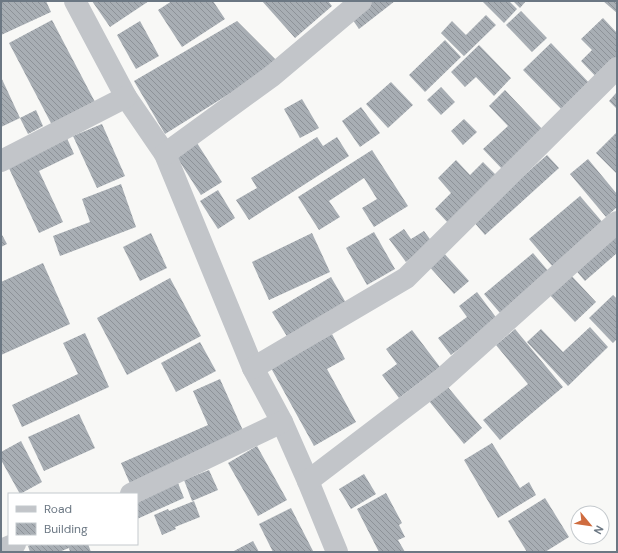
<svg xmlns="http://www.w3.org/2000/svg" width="618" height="553" viewBox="0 0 618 553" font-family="'DM Sans',sans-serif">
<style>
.building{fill:url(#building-back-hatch)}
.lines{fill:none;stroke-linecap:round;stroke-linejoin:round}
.minor{stroke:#c2c5c9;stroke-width:22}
</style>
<defs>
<pattern id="building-back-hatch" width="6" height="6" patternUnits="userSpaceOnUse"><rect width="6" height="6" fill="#a8aeb4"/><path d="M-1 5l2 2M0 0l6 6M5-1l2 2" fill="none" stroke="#8d9298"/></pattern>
</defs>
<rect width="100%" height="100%" fill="#f8f8f6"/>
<g class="building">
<path d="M1,1H46L51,12L1,35Z"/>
<path d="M92,1H149L110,27Z"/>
<path d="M172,1H213L225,19L182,47L158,10Z"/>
<path d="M262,1H328L332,6L295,38Z"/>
<path d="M369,1H395L359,29L350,16Z"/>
<path d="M482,1H509L517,9L504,23Z"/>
<path d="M513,1H526L520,8Z"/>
<path d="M603,1H617V13Z"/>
<path d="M521,11L547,38L532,52L506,25Z"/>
<path d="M486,15L496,25L464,56L441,33L452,21L466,35Z"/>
<path d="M603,18L617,33V66L601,82L581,61L592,50L581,39Z"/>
<path d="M52,20L95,102L52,125L9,43Z"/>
<path d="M140,21L159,56L136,69L117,35Z"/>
<path d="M237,21L279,63L165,134L134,81Z"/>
<path d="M445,40L461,57L425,92L409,75Z"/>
<path d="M551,43L594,88L567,115L523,70Z"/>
<path d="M479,45L511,78L494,96L476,77L465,87L451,72Z"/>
<path d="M1,77L20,118L1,127Z"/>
<path d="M391,82L413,105L388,128L366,104Z"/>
<path d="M441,87L455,102L441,115L427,100Z"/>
<path d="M505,90L545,132L504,171L483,149L508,126L489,106Z"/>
<path d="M617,92V109L609,101Z"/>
<path d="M302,99L319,128L300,138L284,109Z"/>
<path d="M361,107L380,133L360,147L342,121Z"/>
<path d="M36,110L43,126L28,134L20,118Z"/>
<path d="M464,119L477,132L463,145L451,131Z"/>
<path d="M102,124L125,176L97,188L73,136Z"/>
<path d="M617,132V174L596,153Z"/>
<path d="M66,136L74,154L39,171L63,222L39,233L7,164Z"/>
<path d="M317,137L323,146L337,137L349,156L249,220L236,200L257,188L251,178Z"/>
<path d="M197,143L222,182L201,195L176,156Z"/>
<path d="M372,150L408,206L374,227L362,208L377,199L364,178L329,201L340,217L319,230L298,197Z"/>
<path d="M547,155L559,168L485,235L473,221Z"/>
<path d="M588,159L617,194V207L606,217L570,174Z"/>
<path d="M456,160L470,175L483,162L498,177L449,224L435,209L451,193L438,178Z"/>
<path d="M121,184L136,227L60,256L53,236L90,222L82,199Z"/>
<path d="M218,190L235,218L218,229L200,201Z"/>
<path d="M580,196L604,224L553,267L529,239Z"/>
<path d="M617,228V253L585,281L572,266Z"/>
<path d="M404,229L411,239L424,231L432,242L406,262L389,239Z"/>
<path d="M374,232L395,269L367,285L346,248Z"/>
<path d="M1,233L7,244L1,247Z"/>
<path d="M151,233L167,268L140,281L123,247Z"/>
<path d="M312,233L330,272L269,300L252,262Z"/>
<path d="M442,251L469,281L454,294L427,264Z"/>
<path d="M533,253L549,272L500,313L484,294Z"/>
<path d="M43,263L70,324L1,355V282Z"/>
<path d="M568,272L596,302L575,322L547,292Z"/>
<path d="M331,277L346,303L288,338L272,312Z"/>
<path d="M170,278L201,336L127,375L97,318Z"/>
<path d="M477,292L498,320L451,355L438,338L467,317L459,306Z"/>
<path d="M613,295L617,299V339L613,343L589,318Z"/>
<path d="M590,327L608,347L568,386L527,342L541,329L563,352Z"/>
<path d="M515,329L563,387L500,440L483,420L528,384L496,345Z"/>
<path d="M412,330L440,367L399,398L382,375L397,364L386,349Z"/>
<path d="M85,333L109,387L22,427L12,405L78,374L63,343Z"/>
<path d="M332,334L345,359L327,369L356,422L314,446L271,368Z"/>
<path d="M200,342L216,371L176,392L161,363Z"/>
<path d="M220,379L245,435L131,486L121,463L208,425L193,391Z"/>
<path d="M447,386L482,428L464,444L429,401Z"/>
<path d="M79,414L95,448L44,471L28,437Z"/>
<path d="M21,441L42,482L20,494L1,460V452Z"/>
<path d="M492,443L520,488L529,482L536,495L498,518L464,460Z"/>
<path d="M257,446L287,500L258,516L228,463Z"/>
<path d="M209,470L218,490L192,501L184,480Z"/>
<path d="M364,474L376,494L351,509L339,489Z"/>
<path d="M176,478L184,498L137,519V495Z"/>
<path d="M386,493L402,523L399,525L405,537L398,540L405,552H379L357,509Z"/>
<path d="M545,498L569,537L545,552H527L508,521Z"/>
<path d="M194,501L200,517L175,527L176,529L162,535L154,515L168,509L169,511Z"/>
<path d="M291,508L313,551L310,552H273L259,524Z"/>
<path d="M253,541L259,552H232Z"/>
<path d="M33,544H88L91,552H70L69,548L59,552H30L28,546Z"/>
</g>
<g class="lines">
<g class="minor">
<path d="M75,1L126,97L165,154L253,368L282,422L308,481L337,552"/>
<path d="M165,154L272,76L361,1"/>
<path d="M1,161L126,97"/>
<path d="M253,368L406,278L617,68"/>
<path d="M308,481L442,379L617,222"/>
<path d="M131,494L282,422"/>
<path d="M1,550L15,544"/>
</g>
</g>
<rect width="618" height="553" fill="none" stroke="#6b7783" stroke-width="4"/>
<rect x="8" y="493" width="130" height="52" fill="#ffffff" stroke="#c4c9cd"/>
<rect x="16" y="506" width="20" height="6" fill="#c2c5c9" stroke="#c4c9cd"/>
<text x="44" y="513" font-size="12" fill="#6b7783">Road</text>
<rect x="16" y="523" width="20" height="12" fill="url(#building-back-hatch)" stroke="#c4c9cd"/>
<text x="44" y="533" font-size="12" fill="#6b7783">Building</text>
<g transform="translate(590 525) rotate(119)"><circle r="19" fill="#ffffff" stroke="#c4c9cd"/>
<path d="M0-3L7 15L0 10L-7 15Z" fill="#cf6c3f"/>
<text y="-6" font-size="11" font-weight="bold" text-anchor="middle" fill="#6b7783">N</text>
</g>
</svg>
